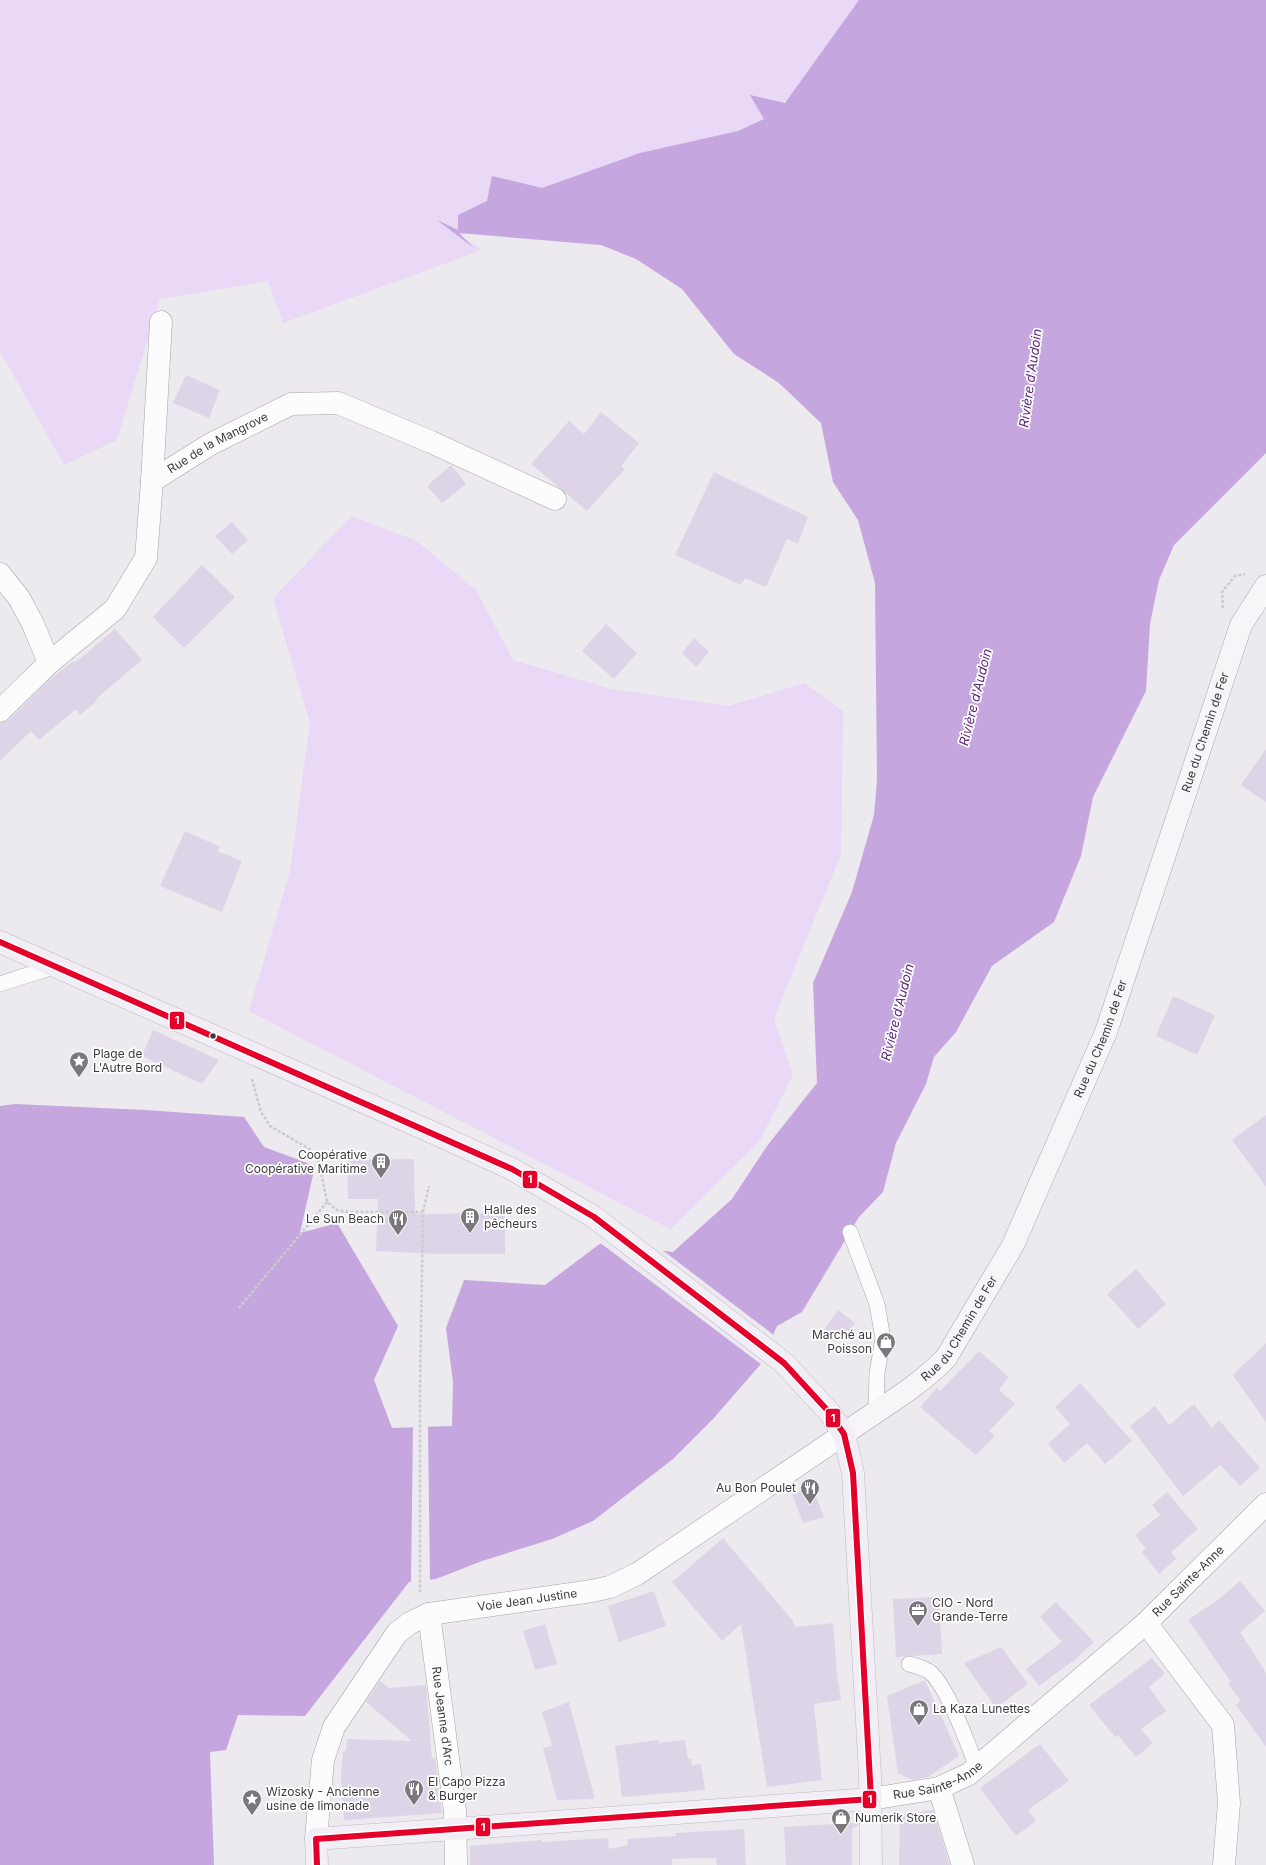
<svg xmlns="http://www.w3.org/2000/svg" width="1266" height="1865" viewBox="0 0 1266 1865" font-family="Inter,sans-serif">
<style>
.green{fill:#e9d8f6}
.water{fill:#c6a6df}
.pier{fill:#ece9ef}
.building{fill:#ded4e7}
.lines{fill:none;stroke-linecap:round;stroke-linejoin:round}
.lane-casing{stroke:#a6a4a8;stroke-width:16}
.street-casing{stroke:#a6a4a8;stroke-width:23}
.secondary-casing{stroke:#a6a4a8;stroke-width:23}
.primary-casing{stroke:#bfb8c5;stroke-width:23}
.path{stroke:#cbcacc;stroke-width:2.5;stroke-dasharray:3 2;stroke-linecap:butt}
.lane{stroke:#fcfcfd;stroke-width:15}
.street{stroke:#fcfcfd;stroke-width:22}
.secondary{stroke:#f7f5f8;stroke-width:22}
.primary{stroke:#f2eef5;stroke-width:22}
.bus-1-casing{stroke:#fff;stroke-width:9}
.bus-1{stroke:#e4002b;stroke-width:6}
.bus-dot{fill:#3d3b3f;stroke:#fff;stroke-width:1.5}
.labels{text-anchor:middle;stroke-width:3.5;stroke-linejoin:round;paint-order:stroke}
.street-label{font-size:12px;fill:#3d3b3f;stroke:#fff}
.poi-label{font-size:12px;fill:#3d3b3f;stroke:#fff;text-anchor:start}
.water-label{font-size:13px;font-style:italic;fill:#581f7b;stroke:#fff}
.line-badge{stroke:#fff;stroke-width:1.5}
.badge-label{font-size:11px;text-anchor:middle;font-weight:bold;fill:#fff}
</style>
<rect width="100%" height="100%" fill="#ece9ef"/>
<g class="green">
<path d="M0,0H879L873,11L774,113L714,157L516,194L461,236L482,250L283,323L268,281L160,299L117,440L64,465L0,351Z"/>
<path d="M352,516L417,541L476,590L513,660L611,689L729,706L804,683L843,711L841,854L774,1019L793,1075L759,1142L670,1229L249,1011L290,871L310,723L273,598Z"/>
</g>
<path class="water" d="M859,0H1266V453L1174,545L1159,580L1150,624L1146,691L1093,797L1081,856L1054,922L992,966L956,1032L934,1057L926,1084L896,1143L883,1192L859,1217L802,1312L777,1326L760,1365L713,1419L673,1459L593,1521L552,1539L482,1561L436,1579L409,1582L305,1716L238,1715L226,1750L210,1752L214,1865H0V1106L15,1104L145,1110L244,1117L264,1147L315,1166L300,1233L337,1223L398,1326L374,1380L392,1428L452,1426L453,1382L446,1328L464,1280L545,1285L601,1243L673,1252L732,1199L767,1146L817,1083L813,983L852,892L874,815L877,780L875,583L858,520L833,482L821,423L779,383L734,354L682,289L636,259L601,245L459,233L474,248L437,220L458,230V215L487,201L492,176L542,188L640,153L738,131L764,119L750,95L785,103Z"/>
<g class="pier">
<path d="M601,1241L661,1249L775,1336L762,1365L599,1242Z"/>
<path d="M413,1425H428L430,1581L411,1584Z"/>
</g>
<g class="building">
<path d="M186,375L220,390L209,418L173,403Z"/>
<path d="M601,412L639,443L621,466L625,469L587,511L531,464L569,421L584,434Z"/>
<path d="M451,465L466,484L442,503L427,486Z"/>
<path d="M714,472L808,517L798,544L787,539L766,587L745,578L741,585L675,555Z"/>
<path d="M232,522L248,540L232,554L215,536Z"/>
<path d="M202,565L235,597L184,648L153,617Z"/>
<path d="M606,624L637,653L614,679L582,651Z"/>
<path d="M115,629L142,660L96,699L97,701L80,715L76,709L39,740L31,731L0,761V723L9,720L48,681L73,661L75,663Z"/>
<path d="M694,638L709,652L696,667L682,653Z"/>
<path d="M1266,749V802L1241,785Z"/>
<path d="M185,831L220,847L217,851L242,861L222,912L160,886Z"/>
<path d="M1173,996L1215,1015L1197,1055L1156,1036Z"/>
<path d="M153,1030L219,1060L202,1084L142,1056Z"/>
<path d="M1266,1115V1187L1232,1140Z"/>
<path d="M414,1159L415,1214L505,1213V1254H435L376,1251L378,1199H348L347,1160Z"/>
<path d="M1136,1269L1166,1304L1138,1329L1107,1294Z"/>
<path d="M838,1310L855,1323L842,1341L825,1329Z"/>
<path d="M1266,1343V1422L1233,1375Z"/>
<path d="M979,1351L1009,1377L999,1390L1015,1404L989,1431L995,1436L976,1455L920,1407L937,1388L940,1391Z"/>
<path d="M1080,1383L1132,1441L1105,1464L1087,1443L1064,1463L1048,1444L1070,1424L1055,1407Z"/>
<path d="M1194,1404L1212,1428L1219,1420L1260,1468L1240,1486L1220,1465L1183,1496L1130,1426L1155,1406L1169,1425Z"/>
<path d="M812,1486L824,1517L803,1523L792,1494Z"/>
<path d="M1167,1492L1198,1529L1171,1552L1176,1559L1159,1574L1142,1552L1146,1549L1135,1535L1160,1515L1152,1505Z"/>
<path d="M723,1538L793,1621L795,1627L833,1623L837,1673L841,1700L814,1704L822,1780L767,1787L741,1624L722,1641L672,1582Z"/>
<path d="M1240,1581L1265,1611L1240,1632L1266,1673V1747L1236,1705L1241,1701L1228,1684L1231,1682L1188,1620L1219,1599Z"/>
<path d="M654,1591L666,1626L619,1642L608,1606Z"/>
<path d="M939,1597L942,1654L896,1657L893,1599Z"/>
<path d="M1056,1602L1094,1642L1077,1658L1039,1686L1026,1669L1062,1642L1040,1617Z"/>
<path d="M545,1624L557,1664L535,1670L523,1631Z"/>
<path d="M1001,1647L1028,1684L996,1708L964,1663Z"/>
<path d="M1152,1658L1165,1674L1149,1687L1166,1711L1141,1729L1153,1743L1136,1757L1118,1735L1115,1737L1089,1705Z"/>
<path d="M925,1680L959,1756L928,1777L912,1780L898,1773L887,1696Z"/>
<path d="M380,1681L389,1688L426,1685L432,1759L435,1758L442,1813L344,1820L341,1776L343,1751H346L347,1739L412,1741L366,1702Z"/>
<path d="M569,1702L595,1799L557,1800L543,1748L552,1746L542,1712Z"/>
<path d="M658,1740L659,1743L685,1740L688,1759L691,1758L692,1765L701,1764L705,1790L622,1797L615,1746Z"/>
<path d="M1040,1744L1069,1781L1028,1810L1036,1821L1016,1836L980,1788Z"/>
<path d="M933,1810L950,1865H899L900,1815Z"/>
<path d="M852,1823H858V1825L852,1829V1865H786L784,1827Z"/>
<path d="M744,1829L746,1865H717L716,1858H696L672,1859V1865H470V1846L542,1840V1842L608,1838L609,1849L628,1845L627,1839L676,1836V1833Z"/>
</g>
<g class="lines">
<g class="lane-casing">
<g id="lane">
<path d="M0,984L56,966"/>
<path d="M850,1232L877,1304L883,1339L877,1373L876,1412"/>
<path d="M909,1664C916,1666 925,1668 931,1673C948,1688 968,1745 977,1767"/>
</g>
</g>
<g class="street-casing">
<g id="street">
<path d="M152,481L161,322"/>
<path d="M0,574L19,598L33,624L49,663"/>
<path id="s1" d="M0,711L49,663L115,609L146,558L152,481L209,445L291,404L338,403L431,442L555,499"/>
<path id="s2" d="M429,1614L455,1811L456,1865"/>
<path d="M1146,1623L1223,1725L1229,1803L1224,1865"/>
<path d="M939,1788L963,1865"/>
<path id="s3" d="M871,1799L939,1788L969,1774L1146,1623L1266,1504"/>
<path id="s4" d="M316,1839L323,1760L334,1727L397,1633L410,1623L429,1614L592,1591L610,1587L637,1574L844,1434"/>
</g>
</g>
<g class="secondary-casing">
<g id="secondary">
<path id="s5" d="M844,1434C878,1409 916,1389 946,1358L1013,1245L1106,1032L1241,625L1266,586"/>
</g>
</g>
<g class="primary-casing">
<g id="primary">
<path d="M0,942L436,1134L512,1169L594,1217L784,1363L829,1412L844,1434L853,1473L870,1775L871,1865"/>
<path d="M317,1865L316,1839L871,1799"/>
</g>
</g>
<g class="path">
<path d="M1223,608L1222,592L1235,576L1245,574"/>
<path d="M252,1079L261,1112L270,1126L311,1150L319,1162L327,1202L337,1210L348,1212H423L420,1391V1592"/>
<path d="M423,1212L429,1186"/>
<path d="M239,1308L327,1202"/>
</g>
<use href="#lane" class="lane"/>
<use href="#street" class="street"/>
<use href="#secondary" class="secondary"/>
<use href="#primary" class="primary"/>
<g class="bus-1-casing">
<path id="bus-1" d="M0,942L512,1169L594,1217L784,1363L829,1412L844,1434L853,1473L871,1799L316,1839L317,1865"/>
</g>
<use href="#bus-1" class="bus-1"/>
</g>
<defs>
<g id="sight-pin" transform="scale(1)"><path d="M0 17L-7.5 6A9.5 9.5 0 1 1 7.5 6Z" fill="#7a787d" stroke="#fff"/><path d="M0-6L1.8-2.2L6-1.7L2.9 1.2L3.7 5.4L0 3.3L-3.7 5.4L-2.9 1.2L-6-1.7L-1.8-2.2Z" fill="#fff"/></g>
<g id="building-pin" transform="scale(1)"><path d="M0 17L-7.5 6A9.5 9.5 0 1 1 7.5 6Z" fill="#7a787d" stroke="#fff"/><path d="M-4-6H4V6H1V3H-1V6H-4ZM-2.5-4.3h1.7v1.8h-1.7ZM.8-4.3h1.7v1.8H.8ZM-2.5-1h1.7V.8h-1.7ZM.8-1h1.7V.8H.8Z" fill="#fff"/></g>
<g id="restaurant-pin" transform="scale(1)"><path d="M0 17L-7.5 6A9.5 9.5 0 1 1 7.5 6Z" fill="#7a787d" stroke="#fff"/><path d="M-5-6h1v4h1v-4h1v4h1v-4h1v5L-1.5 .5V6h-2V.5L-5-1ZM5-6V6H3V1.5H1.5Q1.5-4 5-6Z" fill="#fff"/></g>
<g id="shop-pin" transform="scale(1)"><path d="M0 17L-7.5 6A9.5 9.5 0 1 1 7.5 6Z" fill="#7a787d" stroke="#fff"/><path d="M-5-2.5h2.3a2.7 3.5 0 0 1 5.4 0H5L5.5 6h-11ZM-1.5-2.5h3a1.5 2.3 0 0 0-3 0Z" fill="#fff"/></g>
<g id="office-pin" transform="scale(1)"><path d="M0 17L-7.5 6A9.5 9.5 0 1 1 7.5 6Z" fill="#7a787d" stroke="#fff"/><path d="M-6-3h4V-5.5h4V-3h4V5H-6ZM-1-4.5V-3h2v-1.5ZM-6 0V1H6V0Z" fill="#fff"/></g>
</defs>
<g fill-rule="evenodd">
<use href="#sight-pin" x="79" y="1061"/>
<use href="#building-pin" x="381" y="1162"/>
<use href="#building-pin" x="470" y="1217"/>
<use href="#restaurant-pin" x="398" y="1219"/>
<use href="#shop-pin" x="886" y="1342"/>
<use href="#restaurant-pin" x="810" y="1488"/>
<use href="#office-pin" x="918" y="1610"/>
<use href="#shop-pin" x="919" y="1709"/>
<use href="#restaurant-pin" x="414" y="1789"/>
<use href="#sight-pin" x="252" y="1799"/>
<use href="#shop-pin" x="841" y="1818"/>
</g>
<circle class="bus-dot" cx="213" cy="1036" r="3.5"/>
<g class="labels">
<g class="street-label">
<text dy="4" stroke="none"><textPath href="#s1" startOffset="367">Rue de la Mangrove</textPath></text>
<text dy="4" stroke="none"><textPath href="#s5" startOffset="807">Rue du Chemin de Fer</textPath></text>
<text dy="4" stroke="none"><textPath href="#s5" startOffset="483">Rue du Chemin de Fer</textPath></text>
<text dy="4" stroke="none"><textPath href="#s5" startOffset="159">Rue du Chemin de Fer</textPath></text>
<text dy="4" stroke="none"><textPath href="#s3" startOffset="394">Rue Sainte-Anne</textPath></text>
<text dy="4" stroke="none"><textPath href="#s4" startOffset="364">Voie Jean Justine</textPath></text>
<text dy="4" stroke="none"><textPath href="#s2" startOffset="103">Rue Jeanne d'Arc</textPath></text>
<text dy="4" stroke="none"><textPath href="#s3" startOffset="70">Rue Sainte-Anne</textPath></text>
</g>
<g class="poi-label">
<text x="93" y="1058">Plage de<tspan x="93" dy="14">L'Autre Bord</tspan></text>
<text x="367" y="1159" text-anchor="end">Coopérative<tspan x="367" dy="14">Coopérative Maritime</tspan></text>
<text x="484" y="1214">Halle des<tspan x="484" dy="14">pêcheurs</tspan></text>
<text x="384" y="1223" text-anchor="end">Le Sun Beach</text>
<text x="872" y="1339" text-anchor="end">Marché au<tspan x="872" dy="14">Poisson</tspan></text>
<text x="796" y="1492" text-anchor="end">Au Bon Poulet</text>
<text x="932" y="1607">CIO - Nord<tspan x="932" dy="14">Grande-Terre</tspan></text>
<text x="933" y="1713">La Kaza Lunettes</text>
<text x="428" y="1786">El Capo Pizza<tspan x="428" dy="14">&amp; Burger</tspan></text>
<text x="266" y="1796">Wizosky - Ancienne<tspan x="266" dy="14">usine de limonade</tspan></text>
<text x="855" y="1822">Numerik Store</text>
</g>
<g class="water-label">
<text transform="translate(1030 378) rotate(-82)" y="5">Rivière d'Audoin</text>
<text transform="translate(975 697) rotate(-76)" y="5">Rivière d'Audoin</text>
<text transform="translate(897 1012) rotate(-76)" y="5">Rivière d'Audoin</text>
</g>
</g>
<g class="line-badge">
<rect x="169" y="1011" width="16" height="19" rx="4" fill="#e4002b"/>
<rect x="522" y="1170" width="16" height="19" rx="4" fill="#e4002b"/>
<rect x="825" y="1408" width="16" height="20" rx="4" fill="#e4002b"/>
<rect x="862" y="1790" width="15" height="19" rx="4" fill="#e4002b"/>
<rect x="475" y="1817" width="16" height="20" rx="4" fill="#e4002b"/>
</g>
<g class="badge-label">
<text x="177" y="1024">1</text>
<text x="530" y="1183">1</text>
<text x="833" y="1422">1</text>
<text x="870" y="1803">1</text>
<text x="483" y="1831">1</text>
</g>
</svg>
